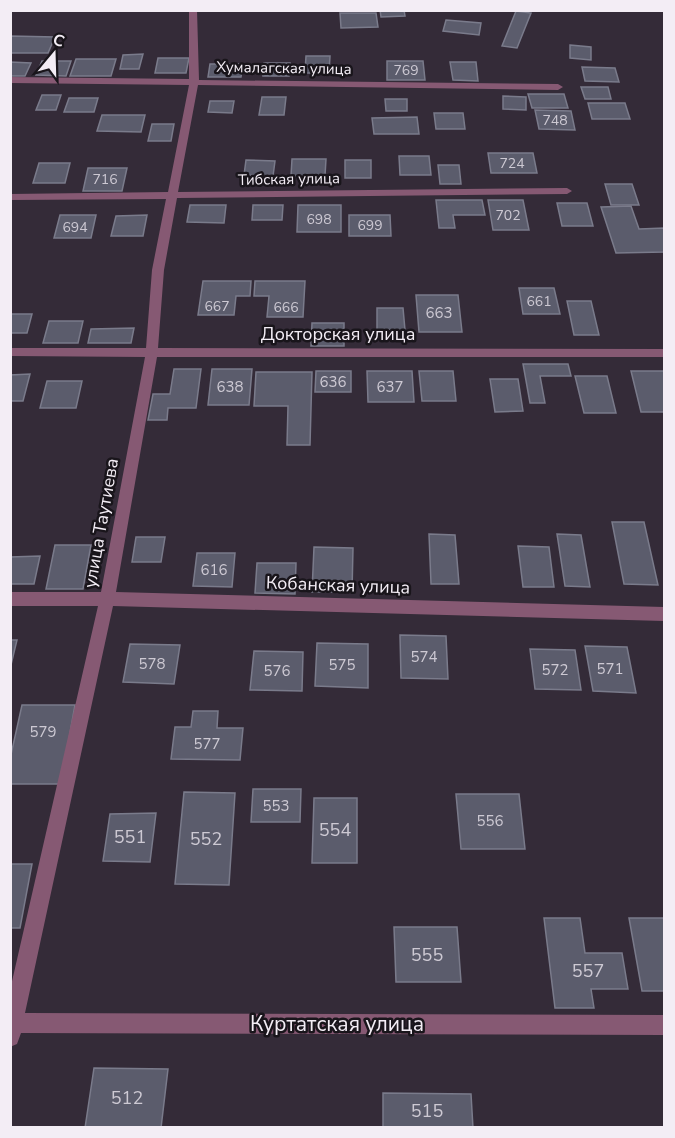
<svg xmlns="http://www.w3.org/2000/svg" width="675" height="1138" viewBox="0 0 675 1138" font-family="'Nunito Sans',sans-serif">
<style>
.building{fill:#5b5c6c;stroke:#7a7b8b;stroke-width:1.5}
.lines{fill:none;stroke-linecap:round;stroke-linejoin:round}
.minor{fill:#865973;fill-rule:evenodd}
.labels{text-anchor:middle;stroke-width:5;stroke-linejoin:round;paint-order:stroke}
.far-number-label{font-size:14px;fill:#cdc9d3}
.far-street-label{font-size:15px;fill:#f3edf5;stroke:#19151b}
.number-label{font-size:15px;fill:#cdc9d3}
.street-label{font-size:18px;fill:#f3edf5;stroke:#19151b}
.near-number-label{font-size:18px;fill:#cdc9d3}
.near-street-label{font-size:21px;fill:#f3edf5;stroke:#19151b}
</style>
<rect width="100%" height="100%" fill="#342b38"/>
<g class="building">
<path d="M380,10H404L405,16L381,17Z"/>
<path d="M516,11L531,13L517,48L502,46Z"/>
<path d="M340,13H376L378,27L341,28Z"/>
<path d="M446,20L481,23L479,35L443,31Z"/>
<path d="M10,36L55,37L48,53H10Z"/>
<path d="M570,45L591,47V60L570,58Z"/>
<path d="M143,54L139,69H120L123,55Z"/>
<path d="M306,56H330L329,73H305Z"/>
<path d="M158,58H189L186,73H155Z"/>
<path d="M76,59H116L111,76H70Z"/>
<path d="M42,61H71L66,76L36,75Z"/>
<path d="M387,61H423L425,80H387Z"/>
<path d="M10,62L31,63L25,76H10Z"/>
<path d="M450,62H476L478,81L453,80Z"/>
<path d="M264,63H290L289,76H263Z"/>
<path d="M210,64H243L241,77H208Z"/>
<path d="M582,67L615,68L619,82L585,81Z"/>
<path d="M581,87H608L611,99H585Z"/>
<path d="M528,94H564L568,108H532Z"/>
<path d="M42,95H61L56,110H36Z"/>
<path d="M503,96L526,97V110L503,109Z"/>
<path d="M262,97H286L284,115H259Z"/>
<path d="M69,98H98L94,112H64Z"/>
<path d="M385,99H407V111H386Z"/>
<path d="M210,101H234L232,113L208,112Z"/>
<path d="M588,103H625L630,119H592Z"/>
<path d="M535,110L571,111L575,130L539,129Z"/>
<path d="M434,113H463L465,129H436Z"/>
<path d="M102,115H145L141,132L97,131Z"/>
<path d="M417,117L419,134H374L372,118Z"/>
<path d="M152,124H174L171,141H148Z"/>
<path d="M488,153H533L537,173H491Z"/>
<path d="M399,156H429L431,175H400Z"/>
<path d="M292,159H326L325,176H291Z"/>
<path d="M246,160L275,161L273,176L244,175Z"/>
<rect x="345" y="160" width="26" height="18"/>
<path d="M39,163H70L65,183H33Z"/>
<path d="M438,165H459L461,184H440Z"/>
<path d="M88,168H127L122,191H83Z"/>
<path d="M605,184H632L639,205H611Z"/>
<path d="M436,200H482L485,215H453L455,228H439Z"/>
<path d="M488,200H523L529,230H493Z"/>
<path d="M557,203H587L593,226H562Z"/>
<path d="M190,205H226L224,223L187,222Z"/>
<path d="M253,205H283L282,220H252Z"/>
<path d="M298,205H341V232H297Z"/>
<path d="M631,206L639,229L664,228V252L616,253L601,207Z"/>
<path d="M60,215H96L91,238H54Z"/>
<path d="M147,215L143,236H111L116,216Z"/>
<path d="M349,215H390L391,236H349Z"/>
<path d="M203,281H251L250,296H236L234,315H198Z"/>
<path d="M255,281H305L303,317H267L269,296H254Z"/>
<path d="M519,288H554L560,314H523Z"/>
<path d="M416,295H458L462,332H419Z"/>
<path d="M567,301H591L599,335H574Z"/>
<path d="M377,308H403L405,330H377Z"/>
<path d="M10,314H32L27,333H10Z"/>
<path d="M49,321H83L78,343H43Z"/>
<path d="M312,323H344V346H311Z"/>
<path d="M134,328L131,343H88L91,329Z"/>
<path d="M523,364H568L571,376H540L545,403H530Z"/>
<path d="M174,369H201L196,408H168L167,420H148L153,394H170Z"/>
<path d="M212,369H252L249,405H208Z"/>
<path d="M316,371H351V392H315Z"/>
<path d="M367,371H412L414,402H368Z"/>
<path d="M419,371H453L456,401H422Z"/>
<path d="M631,371H664V412H641Z"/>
<path d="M256,372H312L310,445H287L288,406H254Z"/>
<path d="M30,374L23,401H10V375Z"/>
<path d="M575,376H607L616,413H584Z"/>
<path d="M490,379H518L523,411L495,412Z"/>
<path d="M47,381H82L76,408H40Z"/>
<path d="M612,522H644L658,585L624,584Z"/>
<path d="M429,534L455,535L459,584H431Z"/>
<path d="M557,534L581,535L590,587L565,586Z"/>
<path d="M136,537H165L161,562H132Z"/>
<path d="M55,545H91L83,589H46Z"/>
<path d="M518,546L549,547L554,587H523Z"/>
<path d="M314,547L353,548L352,592H312Z"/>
<path d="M197,553H235L232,587L193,586Z"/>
<path d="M40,556L34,584H10V557Z"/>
<path d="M257,563H296L295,594L255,593Z"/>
<path d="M400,635L446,636L448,679L401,678Z"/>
<path d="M10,640H17L10,669Z"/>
<path d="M317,643L368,644V688L315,686Z"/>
<path d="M130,644L180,645L174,684L123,682Z"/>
<path d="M585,646L627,647L636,693L593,691Z"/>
<path d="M530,649L575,650L581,690L535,689Z"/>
<path d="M254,651L303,652L302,691L250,690Z"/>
<path d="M22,705H75L61,784H10V759Z"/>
<path d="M193,711H218L217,728H243L240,760L171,759L175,727H191Z"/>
<path d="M253,789H301L300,822H251Z"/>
<path d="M184,792L235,793L229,885L175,884Z"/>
<path d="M456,794H519L525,849H461Z"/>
<path d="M314,798H357V863H312Z"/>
<path d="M156,813L150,862L103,861L110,814Z"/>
<path d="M10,864H32L20,928H10Z"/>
<path d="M544,918H580L585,953H622L628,989H591L594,1008H555Z"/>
<path d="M629,918H664V991H642Z"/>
<path d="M394,927H457L461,982H396Z"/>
<path d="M94,1068L168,1069L161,1128H85Z"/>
<path d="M383,1093L471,1094L473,1128H383Z"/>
</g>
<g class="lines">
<path class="minor" d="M189,10H197L199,80L558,84L563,87L558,90L198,85L178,192L567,188L572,191L567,194L177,198L164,270L158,348L664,349V357H157L116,592L664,607V621L113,606L25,1013L664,1015V1035L21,1033L17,1044L10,1047V990L98,606H10V592H101L145,357L10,356V348H146L152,270L166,199L10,200V194L168,192L189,85L10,83V77L189,79Z"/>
</g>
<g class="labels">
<g class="far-number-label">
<text x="406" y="75">769</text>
<text x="555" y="125">748</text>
<text x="512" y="168">724</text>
<text x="105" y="184">716</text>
<text x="508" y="220">702</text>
<text x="319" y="224">698</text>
<text x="370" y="230">699</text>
<text x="75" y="232">694</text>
<text x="539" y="306">661</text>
<text x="217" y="311">667</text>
<text x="286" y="312">666</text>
</g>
<g class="far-street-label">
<text transform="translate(284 68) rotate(1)" y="5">Хумалагская улица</text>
<text transform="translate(289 179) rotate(-1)" y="5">Тибская улица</text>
</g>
<g class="number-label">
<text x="439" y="318">663</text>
<text x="333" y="387">636</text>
<text x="230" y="392">638</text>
<text x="390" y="392">637</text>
<text x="214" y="575">616</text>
<text x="424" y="662">574</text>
<text x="152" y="669">578</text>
<text x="342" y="670">575</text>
<text x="610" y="674">571</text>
<text x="555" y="675">572</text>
<text x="277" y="676">576</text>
<text x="43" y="737">579</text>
<text x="207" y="749">577</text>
<text x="276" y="811">553</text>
<text x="490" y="826">556</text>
</g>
<g class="street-label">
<text x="338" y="340">Докторская улица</text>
<text transform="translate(101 523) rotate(-80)" y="6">улица Таутиева</text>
<text transform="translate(338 585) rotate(2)" y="6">Кобанская улица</text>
</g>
<g class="near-number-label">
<text x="335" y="836">554</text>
<text x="130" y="843">551</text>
<text x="206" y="845">552</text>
<text x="427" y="961">555</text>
<text x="588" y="977">557</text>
<text x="127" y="1104">512</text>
<text x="427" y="1117">515</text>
</g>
<g class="near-street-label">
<text x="337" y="1031">Куртатская улица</text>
</g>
</g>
<rect width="675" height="1138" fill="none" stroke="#f3edf5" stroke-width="24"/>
<g transform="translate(54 54) rotate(19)" stroke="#19151b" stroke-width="4.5" paint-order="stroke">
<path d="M0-4.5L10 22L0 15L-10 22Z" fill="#f3edf5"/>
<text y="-9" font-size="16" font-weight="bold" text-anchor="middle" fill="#f3edf5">С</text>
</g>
</svg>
